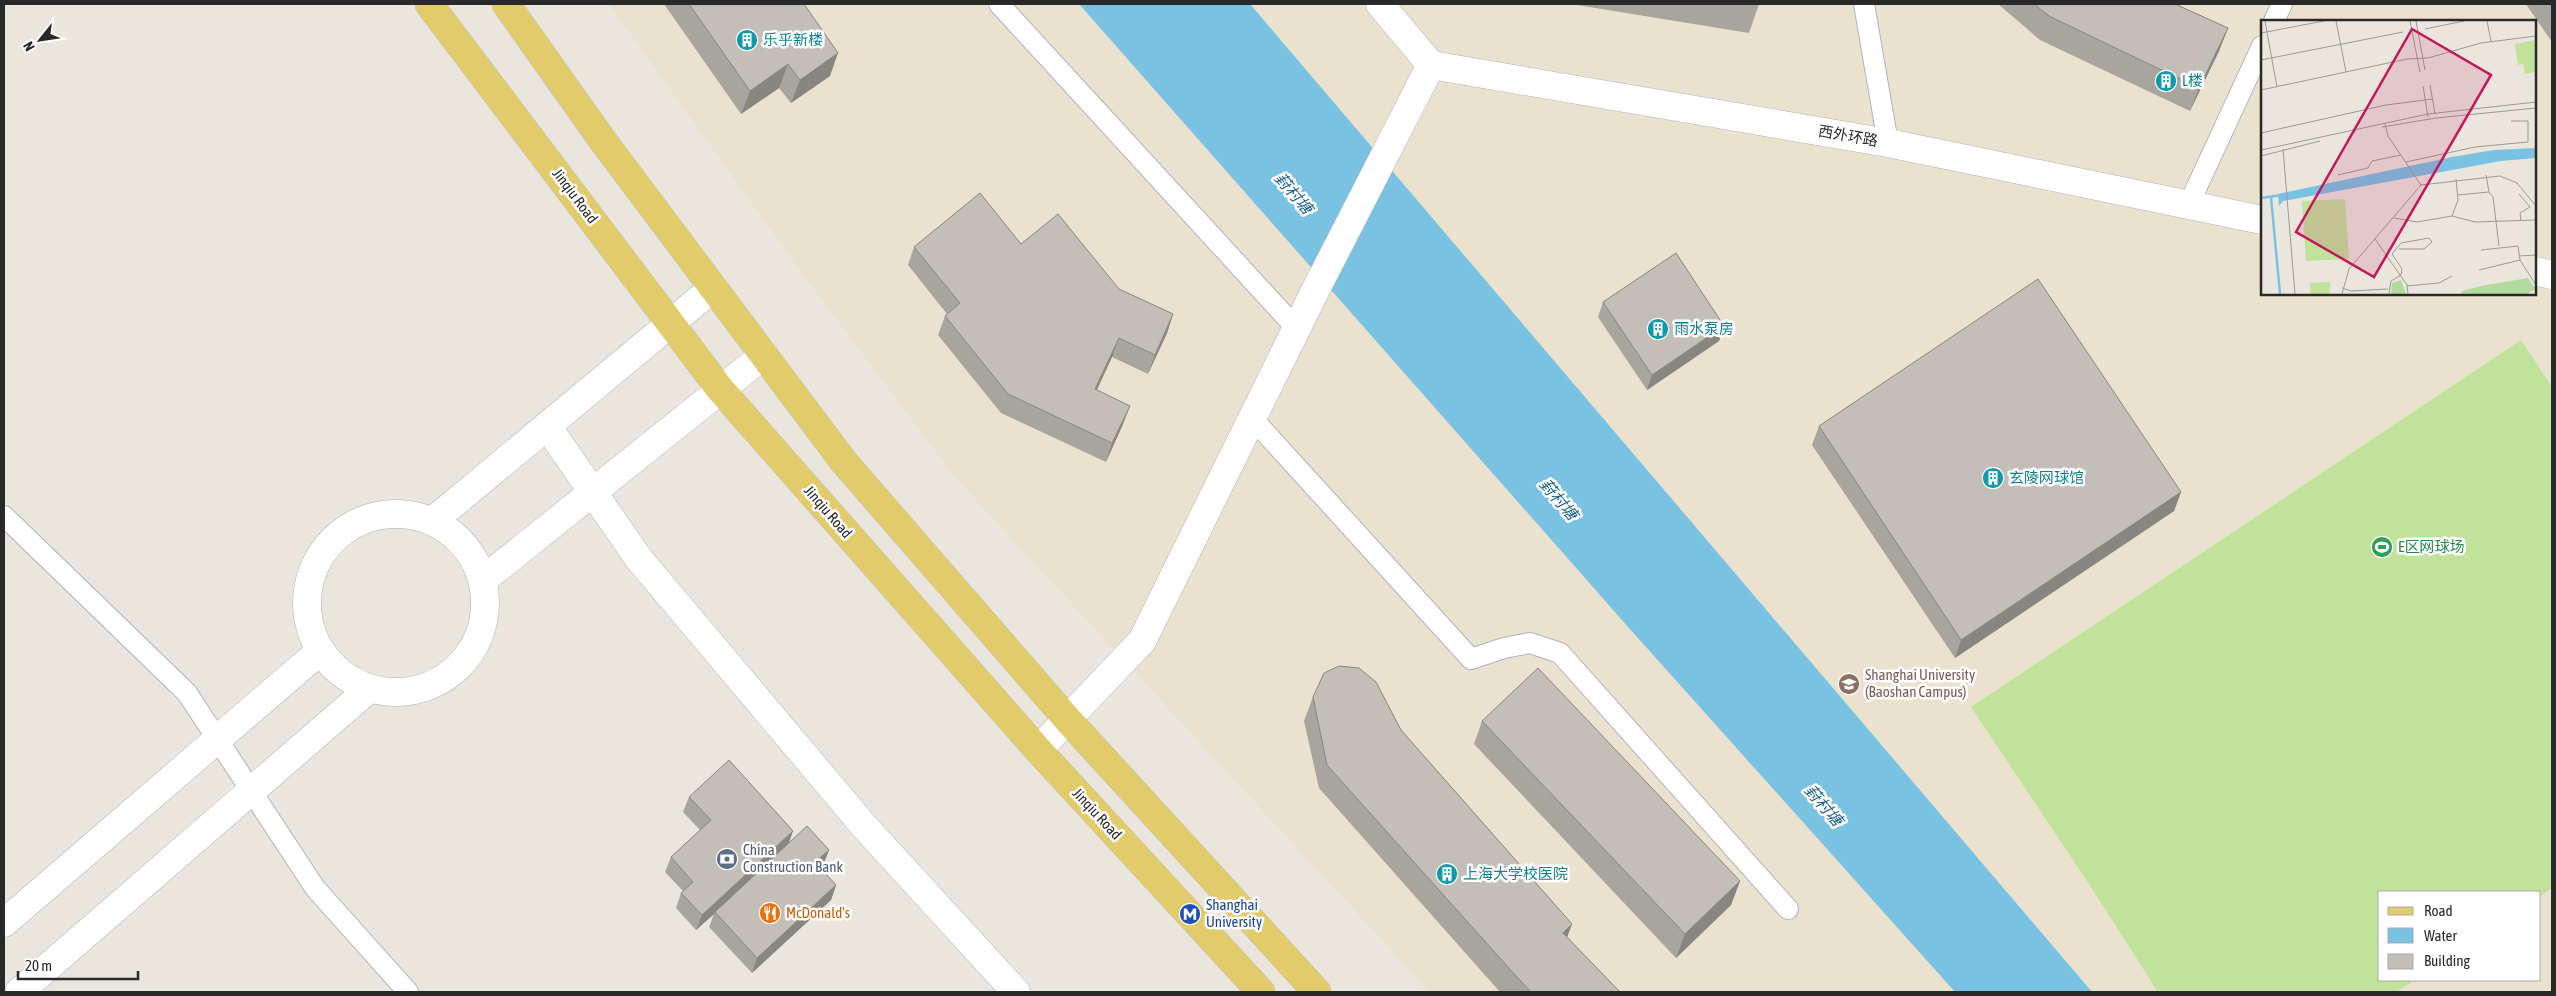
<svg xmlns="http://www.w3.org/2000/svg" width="2556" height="996" viewBox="0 0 2556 996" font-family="'Asap Condensed','Noto Sans SC',sans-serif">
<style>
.education{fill:#eae2ce;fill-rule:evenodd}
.pitch{fill:#c1e29b}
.water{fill:#7ac2e2}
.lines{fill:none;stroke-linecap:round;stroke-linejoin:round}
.service-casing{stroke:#b0b2bc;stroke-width:22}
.minor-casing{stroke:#b0b2bc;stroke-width:29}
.primary-casing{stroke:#c3c3c3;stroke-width:29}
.service{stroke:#fff;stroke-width:20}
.minor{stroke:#fff;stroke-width:28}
.primary{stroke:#e2cb6a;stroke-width:28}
.wall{fill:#a8a49e}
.shaded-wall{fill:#888681}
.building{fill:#c3bfb8;stroke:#888681}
.labels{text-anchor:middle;stroke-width:5;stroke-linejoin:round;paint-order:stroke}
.culture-label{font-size:15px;fill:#0d838f;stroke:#fff;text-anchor:start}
.street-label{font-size:15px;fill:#292929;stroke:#fff}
.leisure-label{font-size:15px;fill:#27864d;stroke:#fff;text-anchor:start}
.education-label{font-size:15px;fill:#785e54;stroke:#fff;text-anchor:start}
.service-label{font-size:15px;fill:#4e5e75;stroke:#fff;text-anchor:start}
.transit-label{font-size:15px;fill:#164399;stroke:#fff;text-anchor:start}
.food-label{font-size:15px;fill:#c56008;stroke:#fff;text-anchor:start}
.water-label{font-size:16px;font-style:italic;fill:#1b608c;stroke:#fff}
.inset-river{fill:none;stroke:#7ac2e2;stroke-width:2.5}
.inset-road{fill:none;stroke:#9d9a95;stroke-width:1}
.view{fill:#c2185b;fill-opacity:0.15;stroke:#c2185b;stroke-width:2.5}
.inset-edge{fill:none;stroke:#292929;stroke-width:2.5}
</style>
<rect width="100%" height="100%" fill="#eae5dd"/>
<path class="education" d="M609,4H2552V992H1430L954,476L799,269ZM2262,21H2535V294H2262ZM2380,892H2540V980H2380Z"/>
<path class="pitch" d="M2521,340L2552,387V888L2540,896V892H2380V980H2415L2396,992H2158L2091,887L1971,707Z"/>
<path class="water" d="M1079,4H1250L2092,992H1955L1629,628Z"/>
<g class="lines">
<g class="service-casing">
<g id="service">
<path d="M999,4L1297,329"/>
<path d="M1864,4L1888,143"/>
<path d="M2274,21L2282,4"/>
<path d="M2188,206L2262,46"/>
<path d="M1252,418L1471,659L1504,648L1530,643L1560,653L1788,909"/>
<path d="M4,516L187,693L315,888L408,992"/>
</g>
</g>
<g class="minor-casing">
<g id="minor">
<path d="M1380,4L1431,65"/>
<path d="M1431,65L1888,143L2262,220"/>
<path d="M2535,271L2552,275"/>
<path d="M547,426L639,559L864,826L1016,992"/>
<circle cx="396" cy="603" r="89"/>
<path d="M434,520L713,288"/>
<path d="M483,580L764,355"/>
<path d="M1038,750L1142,641L1315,291L1431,65"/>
<path d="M4,923L320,651"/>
<path d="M19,992L369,689"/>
</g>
</g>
<g class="primary-casing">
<g id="primary">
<path d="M429,4L720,389L1038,750L1261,992"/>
<path d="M506,4L603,141L844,462L1068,720L1317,992"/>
</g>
</g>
<use href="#service" class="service"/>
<use href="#minor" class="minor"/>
<use href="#primary" class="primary"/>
</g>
<g class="wall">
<path d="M664,4H804L830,76L791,103L779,88L741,114Z"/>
<path d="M1571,4H1759L1749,33Z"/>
<path d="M1998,4H2175L2228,28L2219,51L2190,111L2040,40Z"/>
<path d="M2526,4H2552V42Z"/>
<path d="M1021,244L1173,314L1167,333L1148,374L1112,357L1097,390L1123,424L1106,462L1001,413L938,335L945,316L947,314L908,265L914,247Z"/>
<path d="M1603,302L1724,326L1719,341L1647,390L1598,317Z"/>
<path d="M1819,426L2181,492L2174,511L1955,658L1812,445Z"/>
<path d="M1313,697L1401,730L1572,924L1567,937L1620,992H1500L1319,788L1304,721Z"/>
<path d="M1482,721L1740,881L1731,905L1676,958L1474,744Z"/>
<path d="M689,797L789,843L829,850L823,865L820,868L836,885L831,900L752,973L709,927L714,914L696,930L676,908L681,893L683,891L665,872L671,857L700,830L683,812Z"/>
</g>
<g class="shaded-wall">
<path d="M2228,28L2219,51L2190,111L2199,88Z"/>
<path d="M838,53L830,76L791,103L800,80Z"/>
<path d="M788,64L779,88L741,114L750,91Z"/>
<path d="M1173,314L1167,333L1148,374L1155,355Z"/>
<path d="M1724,326L1719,341L1647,390L1652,375Z"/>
<path d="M1119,338L1112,357L1088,408L1095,389Z"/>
<path d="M1130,406L1123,424L1106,462L1112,443Z"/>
<path d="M2181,492L2174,511L1955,658L1961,640Z"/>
<path d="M793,831L788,846L715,912L714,914L696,930L702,915Z"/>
<path d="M829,850L823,865L810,877L815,862Z"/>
<path d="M1740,881L1731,905L1676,958L1685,934Z"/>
<path d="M836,885L831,900L752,973L757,958Z"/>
<path d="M1572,924L1563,948V933Z"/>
</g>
<g class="building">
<path d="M689,4H804L838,53L800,80L788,64L750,91Z"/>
<path d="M2034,4H2175L2228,28L2199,88L2049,16Z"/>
<path d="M980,193L1021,244L1058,214L1119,289L1173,314L1155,355L1119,338L1095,389L1130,406L1112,443L1008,394L945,316L960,303L914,247Z"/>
<path d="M1676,253L1724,326L1652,375L1603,302Z"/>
<path d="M2038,279L2181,492L1961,640L1819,426Z"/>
<path d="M1339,666L1359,668L1376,682L1401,730L1572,924L1563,933L1620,992H1531L1516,976L1327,765L1313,697L1324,673Z"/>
<path d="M1538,668L1740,881L1685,934L1482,721Z"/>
<path d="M729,760L793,831L702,915L681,893L693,882L671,857L711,820L689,797Z"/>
<path d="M807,826L829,850L815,862L836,885L757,958L715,912Z"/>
</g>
<defs>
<g id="building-disc" transform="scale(1.125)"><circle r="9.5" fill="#0f9aa8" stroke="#fff"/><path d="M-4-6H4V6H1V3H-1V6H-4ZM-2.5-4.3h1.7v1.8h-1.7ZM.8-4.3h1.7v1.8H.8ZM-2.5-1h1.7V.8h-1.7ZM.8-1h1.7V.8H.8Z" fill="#fff"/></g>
<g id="stadium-disc" transform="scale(1.125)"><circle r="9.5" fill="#2e9e5b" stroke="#fff"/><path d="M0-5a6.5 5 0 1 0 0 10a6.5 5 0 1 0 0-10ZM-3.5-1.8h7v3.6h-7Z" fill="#fff"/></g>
<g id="university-disc" transform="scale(1.125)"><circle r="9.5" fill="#8d6e63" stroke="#fff"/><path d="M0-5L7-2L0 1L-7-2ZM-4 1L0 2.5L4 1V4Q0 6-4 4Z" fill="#fff"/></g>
<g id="bank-disc" transform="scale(1.125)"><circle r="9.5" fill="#5c6f8a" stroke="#fff"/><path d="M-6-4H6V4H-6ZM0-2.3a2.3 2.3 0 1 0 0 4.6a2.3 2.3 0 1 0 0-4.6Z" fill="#fff"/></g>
<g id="restaurant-disc" transform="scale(1.125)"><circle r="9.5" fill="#e8710a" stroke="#fff"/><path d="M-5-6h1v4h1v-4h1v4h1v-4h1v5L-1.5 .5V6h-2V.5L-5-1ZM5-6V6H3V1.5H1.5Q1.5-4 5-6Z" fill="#fff"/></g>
<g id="metro-disc" transform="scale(1.125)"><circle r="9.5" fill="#1a4fb4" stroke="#fff"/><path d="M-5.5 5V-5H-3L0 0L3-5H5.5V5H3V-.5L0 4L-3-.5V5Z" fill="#fff"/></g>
</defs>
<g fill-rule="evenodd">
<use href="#building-disc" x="747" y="40"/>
<use href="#building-disc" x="2166" y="81"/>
<use href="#building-disc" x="1658" y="329"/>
<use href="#building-disc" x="1993" y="478"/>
<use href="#stadium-disc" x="2382" y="547"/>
<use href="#university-disc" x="1849" y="684"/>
<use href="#bank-disc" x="727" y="859"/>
<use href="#building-disc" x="1447" y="874"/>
<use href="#restaurant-disc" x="770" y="913"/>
<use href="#metro-disc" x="1190" y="914"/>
</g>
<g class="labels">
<g class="culture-label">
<text x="763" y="45">乐乎新楼</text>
<text x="2182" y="86">L楼</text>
<text x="1674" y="334">雨水泵房</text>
<text x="2009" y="483">玄陵网球馆</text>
<text x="1463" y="879">上海大学校医院</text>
</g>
<g class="street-label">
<text transform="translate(1848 136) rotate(10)" y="5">西外环路</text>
<text transform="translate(575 196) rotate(53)" y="5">Jinqiu Road</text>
<text transform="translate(828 512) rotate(49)" y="5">Jinqiu Road</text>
<text transform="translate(1097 814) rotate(47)" y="5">Jinqiu Road</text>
</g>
<g class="leisure-label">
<text x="2398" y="552">E区网球场</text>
</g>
<g class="education-label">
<text x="1865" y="680">Shanghai University<tspan x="1865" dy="17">(Baoshan Campus)</tspan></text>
</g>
<g class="service-label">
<text x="743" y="855">China<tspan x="743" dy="17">Construction Bank</tspan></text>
</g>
<g class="transit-label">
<text x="1206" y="910">Shanghai<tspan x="1206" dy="17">University</tspan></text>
</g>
<g class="food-label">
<text x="786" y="918">McDonald's</text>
</g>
<g class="water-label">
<text transform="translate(1294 193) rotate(49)" y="6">葑村塘</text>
<text transform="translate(1559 499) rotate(49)" y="6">葑村塘</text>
<text transform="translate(1824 805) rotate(49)" y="6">葑村塘</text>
</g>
</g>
<g transform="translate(2261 20)">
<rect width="275" height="275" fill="#eae5dd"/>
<path d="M267,258L275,269L266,274H200L201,271L220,266ZM140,260L145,274H130L131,263Z" fill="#b1db9e"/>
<path d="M275,20V52L264,54L262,44L257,45L254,24ZM84,179L88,239L45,241L41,181ZM69,262V274H49V263Z" fill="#c1e29b"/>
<path d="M275,128V138L240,141L22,181L18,186L17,174L191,137L233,130Z" fill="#7ac2e2"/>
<path class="inset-river" d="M10,177L19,274M0,178L20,175"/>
<path class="inset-road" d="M4,1L16,67M75,1L85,52M149,1L159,52M155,1L164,50M226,1L230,21M164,9L203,1M0,13L63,1M0,40L142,12M169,65L174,94M162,66L167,97M0,70L146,39L167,38L220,23L275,16M124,104L127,116L160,165M121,107L175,98L275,88M0,113L125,85L172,79M22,129L34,274M0,130L167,94L275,82M0,136L59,121M145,142L214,127L267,122V101H250M77,155L107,148L111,141L140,135M225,155L228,172L232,177L238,226M160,165L239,156L256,163L275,186M258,174L269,187L259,193L260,201M197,175L228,172M191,196L197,180L195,159M133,198L156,202L191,196L214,202L275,200M114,219L146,265L147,274M220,230L257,226L259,240L275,265M258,236L275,235M218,250L259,240M146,266L178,263L191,256M81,268L90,271L127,269M81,274L88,249L160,165M128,274L130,261L140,255L141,249L131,234L140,223L168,218L171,222L163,229H138"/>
<path class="view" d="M151,9L230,55L113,257L35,212Z"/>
<rect width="275" height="275" class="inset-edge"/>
</g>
<rect width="2556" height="996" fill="none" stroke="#292929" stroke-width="10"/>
<rect x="2378" y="891" width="162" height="90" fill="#ffffff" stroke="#a9a9a9"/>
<rect x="2388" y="907" width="25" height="8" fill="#e2cb6a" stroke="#a9a9a9"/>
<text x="2424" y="916" font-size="15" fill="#292929">Road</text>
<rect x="2388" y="928" width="25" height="15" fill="#7ac2e2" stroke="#a9a9a9"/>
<text x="2424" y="941" font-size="15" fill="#292929">Water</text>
<rect x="2388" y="954" width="25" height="15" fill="#c3bfb8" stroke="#a9a9a9"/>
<text x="2424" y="966" font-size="15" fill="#292929">Building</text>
<g transform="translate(40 40) rotate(240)" stroke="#ffffff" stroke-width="4" paint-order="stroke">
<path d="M0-4L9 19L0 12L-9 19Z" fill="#292929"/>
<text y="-8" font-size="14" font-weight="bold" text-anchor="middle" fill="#292929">N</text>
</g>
<path d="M18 971v8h120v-8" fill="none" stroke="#292929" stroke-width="2.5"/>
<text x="25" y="971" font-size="15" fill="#292929" stroke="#ffffff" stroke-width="4" paint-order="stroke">20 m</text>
</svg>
